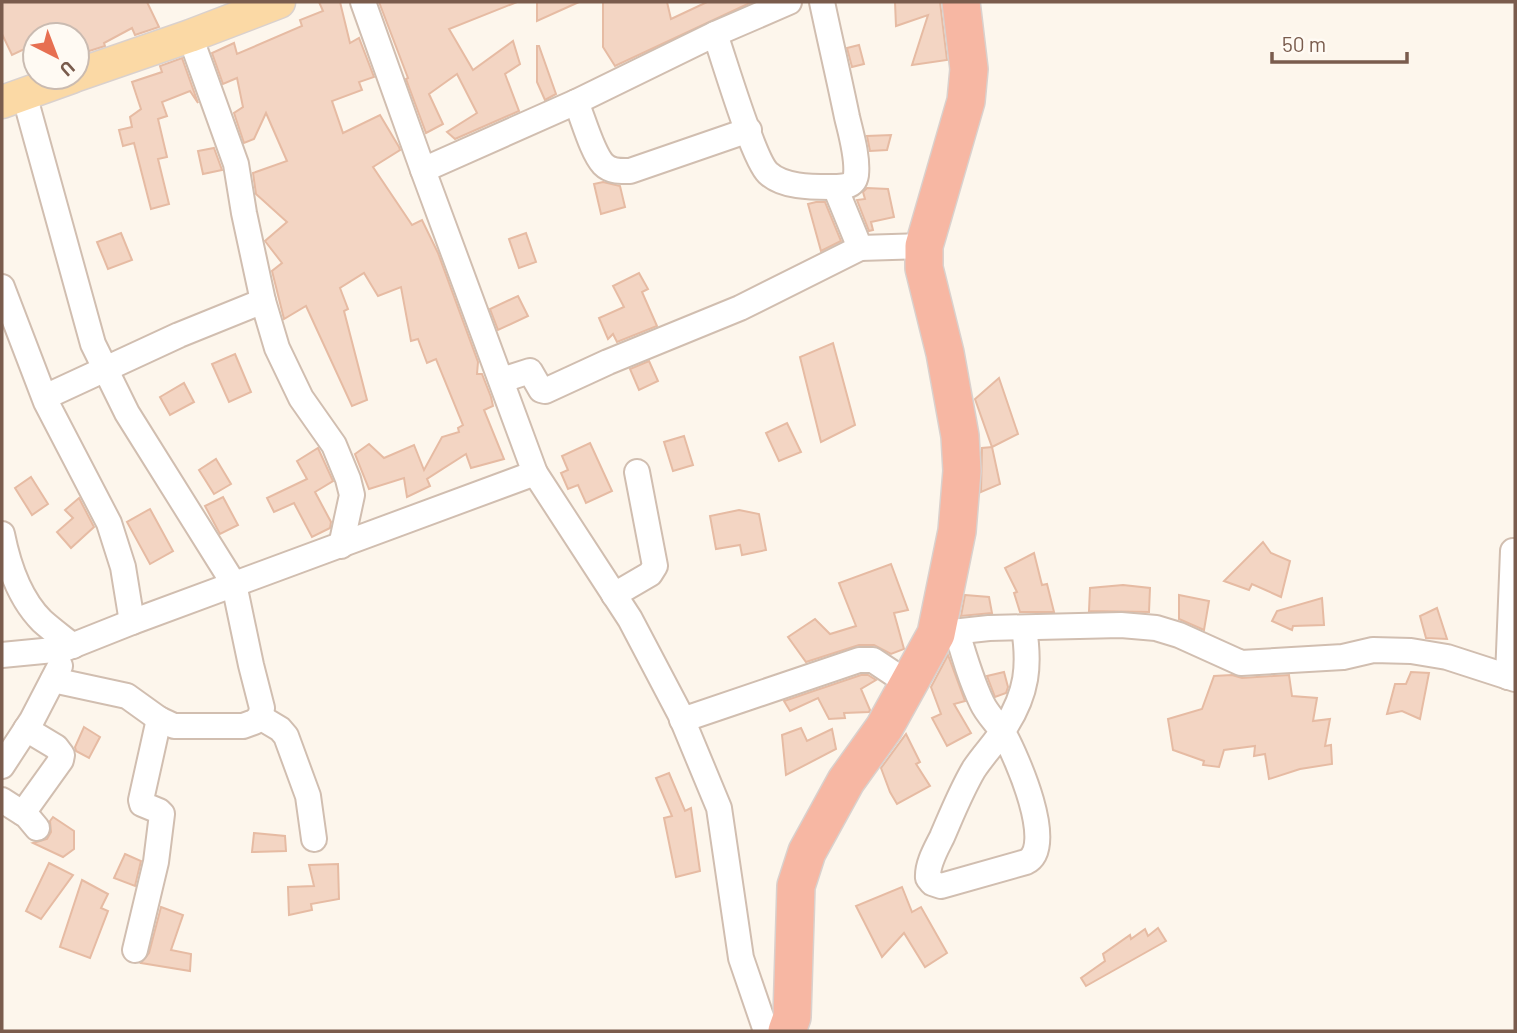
<svg xmlns="http://www.w3.org/2000/svg" width="1517" height="1033" viewBox="0 0 1517 1033" font-family="Barlow,sans-serif">
<style>
.building{fill:#f3d5c3;stroke:#e6bba3;stroke-width:2}
.lines{fill:none;stroke-linecap:round;stroke-linejoin:round}
.minor-casing{stroke:#d1beb0;stroke-width:28}
.major-casing{stroke:#dad1cd;stroke-width:35}
.highway-casing{stroke:#dad1cd;stroke-width:40}
.minor{stroke:#fff;stroke-width:24}
.major{stroke:#fbd9a5;stroke-width:32}
.highway{stroke:#f7b7a3;stroke-width:37}
</style>
<rect width="100%" height="100%" fill="#fdf6ec"/>
<g class="building">
<path d="M2,2H147L159,27L135,35L132,28L104,43L105,46L86,52L83,46L77,50V35H35V44L12,55L2,34Z"/>
<path d="M319,2H340L350,43L359,38L374,77L359,82L362,90L332,101L343,133L380,115L399,147L400,150L373,167L412,225L422,220L438,253L478,362L477,374H482L491,397L493,406L484,410L504,459L471,468L466,454L427,479L430,486L407,497L404,478L369,489L355,454L369,444L384,458L414,445L424,470L442,437L459,432L458,428L463,425L436,359L427,363L418,339L411,341L401,287L378,296L364,273L340,288L348,309L344,311L367,400L352,406L306,306L284,319L272,271L282,263L265,241L287,222L256,194L253,173L287,161L266,113L254,139L244,143L234,113L243,107L237,78L223,84L212,53L234,43L237,54L302,26L300,20L323,11Z"/>
<path d="M379,2H517L449,29L473,70L513,41L520,64L505,74L519,111L455,139L447,132L477,113L457,74L429,94L443,124L426,133L406,79L408,78Z"/>
<path d="M537,2H579L537,21Z"/>
<path d="M603,2H667L671,19L707,2H752L615,66L603,47Z"/>
<path d="M895,2H940L947,60L912,65L928,15L896,26Z"/>
<path d="M859,45L864,64L852,67L847,48Z"/>
<path d="M537,46H539L556,94L545,100L537,82Z"/>
<path d="M182,58L198,103L190,91L162,102L167,116L158,119L167,157L158,159L169,204L151,209L134,143L123,146L119,130L132,127L130,117L141,109L132,82L162,72L160,66Z"/>
<path d="M891,135L887,150L870,151L867,136Z"/>
<path d="M214,148L222,170L203,174L198,151Z"/>
<path d="M603,182L620,186L625,207L601,214L594,184Z"/>
<path d="M867,188L888,189L894,217L871,222L873,230L869,231L857,200L865,199L863,192Z"/>
<path d="M816,202H825L841,241L821,251L808,204Z"/>
<path d="M121,233L132,260L108,269L97,242Z"/>
<path d="M526,233L536,262L519,268L509,239Z"/>
<path d="M639,273L648,289L642,292L657,326L617,342L613,334L608,339L599,318L624,307L613,286Z"/>
<path d="M518,296L528,316L498,330L490,309Z"/>
<path d="M833,343L855,425L821,442L800,357Z"/>
<path d="M235,354L251,392L229,402L212,364Z"/>
<path d="M649,361L658,381L639,390L630,369Z"/>
<path d="M999,378L1018,434L992,447L975,399Z"/>
<path d="M184,383L194,402L170,415L160,397Z"/>
<path d="M787,423L801,452L779,461L766,433Z"/>
<path d="M684,436L693,465L673,471L664,442Z"/>
<path d="M590,443L612,491L586,503L578,485L568,489L561,473L568,470L562,456Z"/>
<path d="M992,447L1000,484L981,492L982,448Z"/>
<path d="M318,448L333,481L315,492L331,522L330,528L312,537L294,503L274,512L267,498L307,479L297,461Z"/>
<path d="M216,459L231,484L214,494L199,470Z"/>
<path d="M31,477L48,504L32,515L15,488Z"/>
<path d="M223,497L238,525L220,534L205,506Z"/>
<path d="M79,498L94,527L71,548L57,532L73,518L65,510Z"/>
<path d="M150,509L173,551L150,564L127,522Z"/>
<path d="M739,510L759,514L766,550L742,555L740,545L716,549L710,516Z"/>
<path d="M1263,542L1271,553L1290,561L1281,597L1252,584L1249,590L1224,581Z"/>
<path d="M1034,553L1042,585L1047,584L1054,612H1020L1014,593L1017,592L1005,568Z"/>
<path d="M891,564L908,610L894,613L904,649L891,654L874,645H859L806,662L788,637L815,619L830,634L856,626L839,583Z"/>
<path d="M1123,585L1150,588L1149,612L1089,611L1090,588Z"/>
<path d="M965,595L989,597L992,613L961,616Z"/>
<path d="M1179,595L1209,601L1204,630L1179,619Z"/>
<path d="M1322,598L1324,625L1293,626L1292,630L1272,621L1277,611Z"/>
<path d="M1437,608L1447,639L1426,638L1420,616Z"/>
<path d="M948,655L965,701L954,704L971,733L947,746L932,718L941,714L931,687Z"/>
<path d="M1004,672L1008,687L1006,693L995,697L987,676Z"/>
<path d="M1411,672L1429,673L1420,719L1402,711L1387,714L1395,684H1406Z"/>
<path d="M861,675H868L876,680L861,689L870,710L869,712L844,713L845,718L829,719L818,698L790,711L784,701Z"/>
<path d="M1232,675L1242,678L1289,675L1292,696L1317,698L1313,721L1330,719L1325,746L1331,745L1332,764L1300,769L1269,779L1265,754L1254,756L1255,746L1224,750L1219,767L1203,765L1204,761L1173,750L1168,719L1202,709L1214,676Z"/>
<path d="M84,727L100,737L89,758L76,751L75,747Z"/>
<path d="M801,728L807,741L832,729L836,749L786,775L782,735Z"/>
<path d="M906,734L920,762L916,764L930,786L897,804L890,792L881,768Z"/>
<path d="M669,773L685,811L691,808L700,871L676,877L664,818L672,816L656,778Z"/>
<path d="M53,817L74,831V849L63,857L33,843L47,839L51,832L50,821Z"/>
<path d="M254,833L285,836L286,851L252,852Z"/>
<path d="M125,854L141,861L135,886L114,878Z"/>
<path d="M49,863L73,875L41,919L26,911Z"/>
<path d="M338,864L339,899L311,904L312,910L289,915L288,887L314,886L309,865Z"/>
<path d="M82,880L108,894L101,908L108,911L90,958L60,947Z"/>
<path d="M902,887L912,912L921,907L947,953L925,967L904,933L882,957L856,906Z"/>
<path d="M161,907L183,915L171,950L191,954L190,971L141,963L149,953Z"/>
<path d="M1158,928L1166,941L1086,986L1081,978L1105,961L1103,954L1130,935L1131,939L1145,929L1148,936Z"/>
</g>
<g class="lines">
<g class="minor-casing">
<g id="minor">
<path d="M715,34C724,59 753,159 768,173C783,187 811,187 830,187C840,187 854,188 856,175C858,157 851,134 847,117C839,78 830,40 822,2"/>
<path d="M190,36L236,164L244,213L263,301L277,348L301,398L334,445L348,479L352,495L341,546"/>
<path d="M24,94L93,344L127,413L234,584L251,665L262,708L260,717L254,722L243,726H174L159,719L127,696L53,680"/>
<path d="M576,102C583,118 592,152 603,164C611,172 621,171 630,171L749,130"/>
<path d="M423,170L576,102L715,34L789,2"/>
<path d="M835,187L860,248L924,246"/>
<path d="M2,287L46,402L109,523L123,567L132,622"/>
<path d="M502,380L530,371L541,390L545,391L608,362L740,308L860,248"/>
<path d="M45,397L179,335L263,301"/>
<path d="M535,473L630,619L680,714L719,808L741,958L766,1031"/>
<path d="M2,534C8,564 20,599 42,621C52,630 63,638 73,646"/>
<path d="M614,595L650,574L655,566L637,472"/>
<path d="M957,632C964,656 971,680 982,703C987,714 997,723 1004,734C1016,756 1057,847 1026,862L941,886L932,883L928,878C927,864 936,849 942,837C952,814 961,791 974,769C984,754 997,741 1006,726C1027,693 1030,666 1024,628"/>
<path d="M943,633L989,628L1121,625L1156,628L1179,635L1241,663L1343,657L1373,650L1411,651L1447,657L1515,679"/>
<path d="M2,655L64,649L132,622L535,473L423,170L363,2"/>
<path d="M1508,677L1513,551"/>
<path d="M260,717L280,729L286,736L308,796L314,839"/>
<path d="M682,720L859,660H873L909,684"/>
<path d="M2,766L32,720L60,666"/>
<path d="M2,800L27,816L37,828"/>
<path d="M23,813L61,760L62,755L56,747L26,729"/>
<path d="M135,950L156,862L162,814L159,811L142,804L141,800L159,719"/>
</g>
</g>
<g class="major-casing">
<g id="major">
<path d="M77,75L190,36L279,2"/>
<path d="M2,102L72,77"/>
</g>
</g>
<g class="highway-casing">
<path id="highway" d="M787,1031L792,1017L796,886L807,852L846,781L884,728L936,634L957,531L962,471L960,436L945,353L924,268V246L966,101L969,69L961,2"/>
</g>
<use href="#minor" class="minor"/>
<use href="#major" class="major"/>
<use href="#highway" class="highway"/>
</g>
<rect width="1517" height="1033" fill="none" stroke="#7a5c4d" stroke-width="7"/>
<g transform="translate(56 56) rotate(138)"><circle r="33" fill="#fffaf3" stroke="#cabbb1" stroke-width="2"/>
<path d="M0-5L12 26L0 18L-12 26Z" fill="#e76f51"/>
<text y="-10" font-size="19" font-weight="bold" text-anchor="middle" fill="#7a5c4d">U</text>
</g>
<path d="M1272 52v10h135v-10" fill="none" stroke="#7a5c4d" stroke-width="3.5"/>
<text x="1282" y="52" font-size="21" fill="#7a5c4d" stroke="#fffaf3" stroke-width="5" paint-order="stroke">50 m</text>
</svg>
